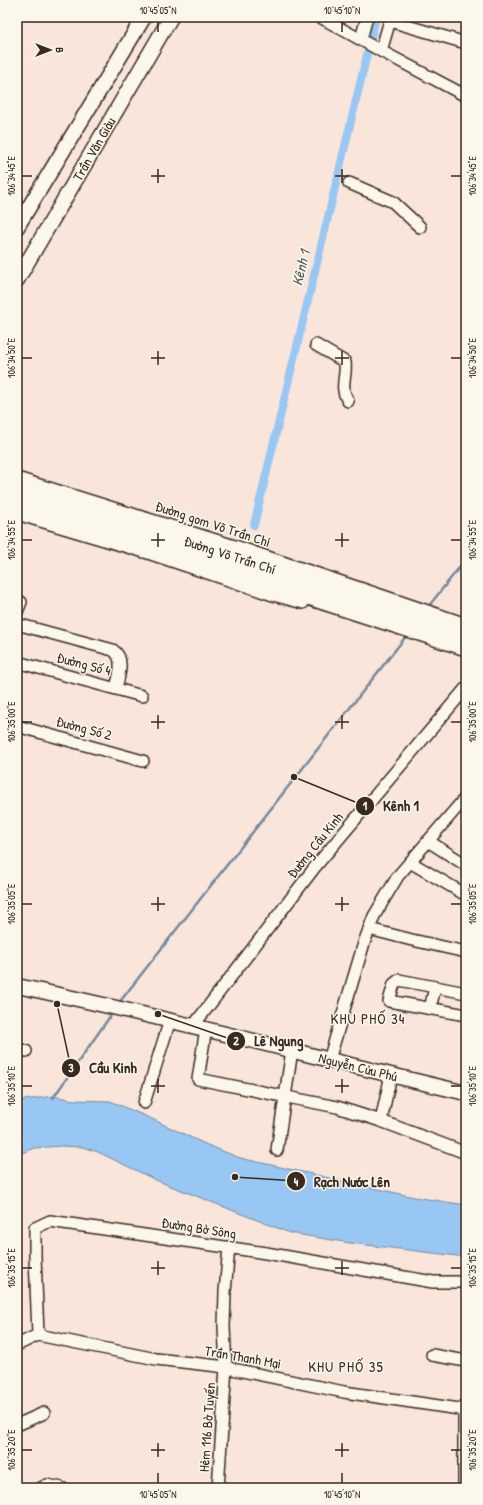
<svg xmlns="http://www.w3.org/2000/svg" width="483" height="1505" viewBox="0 0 483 1505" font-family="'Patrick Hand',sans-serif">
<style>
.water{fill:#98c7f3;stroke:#73889e}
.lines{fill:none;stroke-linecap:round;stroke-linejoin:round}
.stream{stroke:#73889e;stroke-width:2.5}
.canal{stroke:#98c7f3;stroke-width:8}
.minor-casing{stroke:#3b2a1e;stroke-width:14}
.major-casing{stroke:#3b2a1e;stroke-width:17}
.highway-casing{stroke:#3b2a1e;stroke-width:20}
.minor{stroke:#fbf7ec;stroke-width:11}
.major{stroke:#fbf7ec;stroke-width:14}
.highway{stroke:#fbf7ec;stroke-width:17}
.ticks{fill:none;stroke:#3b2a1e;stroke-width:1.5}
.labels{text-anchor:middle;stroke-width:3;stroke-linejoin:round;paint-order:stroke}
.street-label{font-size:14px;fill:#3b2a1e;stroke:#fbf7ec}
.water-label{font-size:15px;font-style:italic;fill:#57595e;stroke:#fbf7ec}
.neighbourhood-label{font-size:15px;letter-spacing:1px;fill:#3b2a1e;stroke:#fbf7ec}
.leader{fill:none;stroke:#3b2a1e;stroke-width:1.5}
.callout-dot{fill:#3b2a1e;stroke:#fbf7ec;stroke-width:1.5}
.mark-label{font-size:12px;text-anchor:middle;font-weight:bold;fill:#fff}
.callout-label{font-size:15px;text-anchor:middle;font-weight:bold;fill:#3b2a1e;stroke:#fbf7ec;stroke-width:3;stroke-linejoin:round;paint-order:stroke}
.neatline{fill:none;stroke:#3b2a1e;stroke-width:1.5}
.ticks-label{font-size:10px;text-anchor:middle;fill:#3b2a1e}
</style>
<rect width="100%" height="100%" fill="#f9e5da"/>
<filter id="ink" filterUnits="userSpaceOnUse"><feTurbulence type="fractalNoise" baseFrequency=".025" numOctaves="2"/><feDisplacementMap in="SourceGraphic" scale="8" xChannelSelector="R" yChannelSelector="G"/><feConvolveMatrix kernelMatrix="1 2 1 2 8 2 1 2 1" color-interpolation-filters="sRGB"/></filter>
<g filter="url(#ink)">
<path class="water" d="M53,1096L74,1100L110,1101L152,1119L205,1144L240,1158L414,1197L466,1205V1257L350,1243L290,1233L158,1181L98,1152L82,1147L61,1146L34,1148L17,1155V1101Z"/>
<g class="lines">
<g class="stream">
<path d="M428,607L466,559"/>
<path d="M118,1004L407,635"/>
<path d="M53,1098L113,1012"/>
</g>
<path class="canal" d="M254,525L376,17"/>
<g class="minor-casing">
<g id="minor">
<path d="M320,17L381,51L466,96"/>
<path d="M390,21L466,43"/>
<path d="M361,39L367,17"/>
<path d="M381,51L391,17"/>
<path d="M349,183L393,202L420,227"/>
<path d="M316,345L345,362C347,377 339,387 348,401"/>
<path d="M17,478L238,547L466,624"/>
<path d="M17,514L151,554L273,595L303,603"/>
<path d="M17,612L21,602"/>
<path d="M17,624L113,650C125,658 119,676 116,688"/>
<path d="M17,662L142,696"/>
<path d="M17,726L143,761"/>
<path d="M428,841L466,865"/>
<path d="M410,862L466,895"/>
<path d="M369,929L412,940L466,952"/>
<path d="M466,993L399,980L394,984L389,1001L466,1015"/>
<path d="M430,1009L435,987"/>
<path d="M194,1025L315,867L466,688"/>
<path d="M206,1028L198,1079L337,1107L381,1121L466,1153"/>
<path d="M17,1049L26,1051"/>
<path d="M329,1060L364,943L374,916L398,876L466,797"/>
<path d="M144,1103L170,1020"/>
<path d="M381,1121L391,1075"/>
<path d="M277,1150L292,1050"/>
<path d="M38,1335L35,1256V1228L50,1221L266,1253L433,1282H466"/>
<path d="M17,1345L38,1335L156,1359L218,1366L344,1392L466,1410"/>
<path d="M432,1355L466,1361"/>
<path d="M17,1425L44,1413"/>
<path d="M41,1488L47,1485L62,1488"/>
<path d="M218,1488L226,1367L224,1327L225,1292L229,1247"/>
<path d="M464,1488V1410L466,1403"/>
</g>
</g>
<g class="major-casing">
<g id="major">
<path d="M17,227L144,17"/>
<path d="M17,280L171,17"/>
<path d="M17,986C168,1017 316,1058 466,1093"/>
</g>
</g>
<g class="highway-casing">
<g id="highway">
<path d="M17,488L236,556L466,634"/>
<path d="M17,502L466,647"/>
</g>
</g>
<use href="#minor" class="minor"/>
<use href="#major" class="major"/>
<use href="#highway" class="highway"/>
</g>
</g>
<path class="ticks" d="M158,22V32M342,22V32M158,169V183M342,169V183M22,176H32M151,176H165M335,176H349M451,176H461M158,351V365M342,351V365M22,358H32M151,358H165M335,358H349M451,358H461M158,533V547M342,533V547M22,540H32M151,540H165M335,540H349M451,540H461M158,715V729M342,715V729M22,722H32M151,722H165M335,722H349M451,722H461M158,897V911M342,897V911M22,904H32M151,904H165M335,904H349M451,904H461M158,1079V1093M342,1079V1093M22,1086H32M151,1086H165M335,1086H349M451,1086H461M158,1261V1275M342,1261V1275M22,1268H32M151,1268H165M335,1268H349M451,1268H461M158,1443V1457M342,1443V1457M22,1450H32M151,1450H165M335,1450H349M451,1450H461M158,1473V1483M342,1473V1483"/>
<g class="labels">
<g class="street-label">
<text transform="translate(94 149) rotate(-60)" y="5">Trần Văn Giàu</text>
<text transform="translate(213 524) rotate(18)" y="5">Đường gom Võ Trần Chí</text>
<text transform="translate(230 555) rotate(18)" y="5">Đường Võ Trần Chí</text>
<text transform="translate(84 664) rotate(15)" y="5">Đường Số 4</text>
<text transform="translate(84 728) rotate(15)" y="5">Đường Số 2</text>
<text transform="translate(315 845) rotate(-51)" y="5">Đường Cầu Kinh</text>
<text transform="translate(358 1067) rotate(14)" y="5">Nguyễn Cửu Phú</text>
<text transform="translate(199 1228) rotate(9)" y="5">Đường Bờ Sông</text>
<text transform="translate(243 1357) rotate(10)" y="5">Trần Thanh Mại</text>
<text transform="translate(207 1427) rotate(-86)" y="5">Hẻm 116 Bờ Tuyến</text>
</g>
<g class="water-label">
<text transform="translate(301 268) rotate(-77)" y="5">Kênh 1</text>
</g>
<g class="neighbourhood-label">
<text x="368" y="1024">KHU PHỐ 34</text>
<text x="346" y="1372">KHU PHỐ 35</text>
</g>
</g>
<path class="leader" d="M294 777L365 806M158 1014L236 1041M57 1004L71 1068M235 1177L296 1181"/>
<g class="callout-dot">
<circle cx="294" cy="777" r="4"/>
<circle cx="158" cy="1014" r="4"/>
<circle cx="57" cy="1004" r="4"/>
<circle cx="235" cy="1177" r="4"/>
<circle cx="365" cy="806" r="10"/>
<circle cx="236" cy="1041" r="10"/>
<circle cx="71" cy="1068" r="10"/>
<circle cx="296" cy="1181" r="10"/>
</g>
<g class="mark-label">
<text x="365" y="810">1</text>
<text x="236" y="1045">2</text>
<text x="71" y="1072">3</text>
<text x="296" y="1186">4</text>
</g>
<g class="callout-label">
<text x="401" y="811">Kênh 1</text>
<text x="279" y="1046">Lê Ngung</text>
<text x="113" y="1073">Cầu Kinh</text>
<text x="352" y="1187">Rạch Nước Lên</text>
</g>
<rect width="483" height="1505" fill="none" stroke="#fbf7ec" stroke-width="44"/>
<g transform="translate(50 50) rotate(90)" stroke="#fbf7ec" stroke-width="3" paint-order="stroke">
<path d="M0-3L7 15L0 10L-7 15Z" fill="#3b2a1e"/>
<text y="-6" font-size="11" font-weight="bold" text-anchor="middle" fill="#3b2a1e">B</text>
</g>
<rect x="22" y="22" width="439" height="1461" class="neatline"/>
<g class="ticks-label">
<text x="158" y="14">10°45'05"N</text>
<text x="342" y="14">10°45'10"N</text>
<text transform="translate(472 176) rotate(-90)" y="4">106°34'45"E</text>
<text transform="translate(11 176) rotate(-90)" y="4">106°34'45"E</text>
<text transform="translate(11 358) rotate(-90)" y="4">106°34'50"E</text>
<text transform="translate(472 358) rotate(-90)" y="4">106°34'50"E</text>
<text transform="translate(472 540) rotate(-90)" y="4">106°34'55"E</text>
<text transform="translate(11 540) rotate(-90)" y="4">106°34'55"E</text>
<text transform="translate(11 722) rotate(-90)" y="4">106°35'00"E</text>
<text transform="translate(472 722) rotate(-90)" y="4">106°35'00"E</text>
<text transform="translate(472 904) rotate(-90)" y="4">106°35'05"E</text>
<text transform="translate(11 904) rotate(-90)" y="4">106°35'05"E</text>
<text transform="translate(11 1086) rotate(-90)" y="4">106°35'10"E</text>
<text transform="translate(472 1086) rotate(-90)" y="4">106°35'10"E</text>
<text transform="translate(472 1268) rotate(-90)" y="4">106°35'15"E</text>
<text transform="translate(11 1268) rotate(-90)" y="4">106°35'15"E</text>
<text transform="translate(472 1450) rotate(-90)" y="4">106°35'20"E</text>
<text transform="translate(11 1450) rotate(-90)" y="4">106°35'20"E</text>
<text x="158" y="1498">10°45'05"N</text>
<text x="342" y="1498">10°45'10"N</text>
</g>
</svg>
